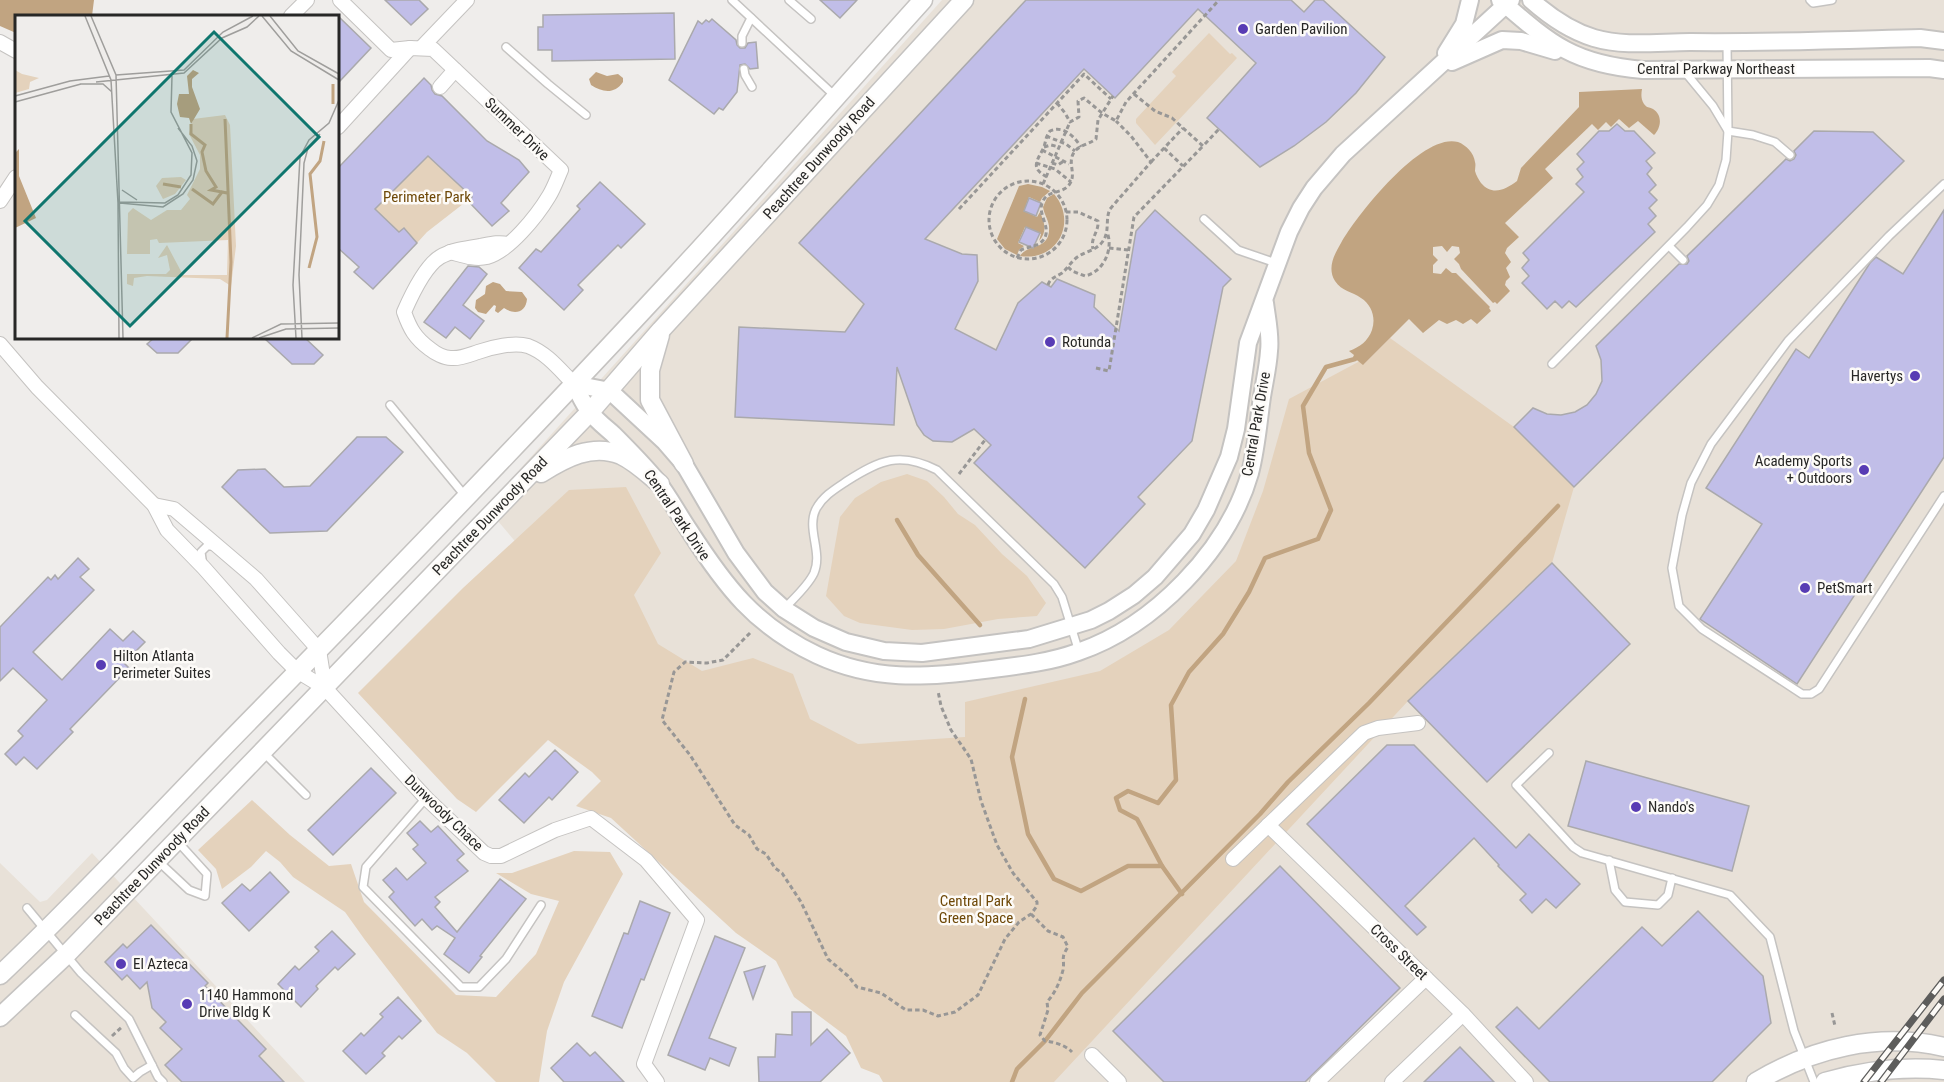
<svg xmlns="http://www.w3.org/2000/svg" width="1944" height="1082" viewBox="0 0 1944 1082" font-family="'Roboto Condensed',sans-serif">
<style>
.built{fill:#e8e1d8}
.green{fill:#e4d2bc}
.water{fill:#c1a481}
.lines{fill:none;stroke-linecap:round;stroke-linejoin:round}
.stream{stroke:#c1a481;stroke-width:4.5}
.building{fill:#c1bee8;stroke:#aaa9ac;stroke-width:1.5}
.service-casing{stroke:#c5c3c1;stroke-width:10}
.minor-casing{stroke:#c5c3c1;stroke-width:16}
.tertiary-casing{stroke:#c5c3c1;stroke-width:20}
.secondary-casing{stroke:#c5c3c1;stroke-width:21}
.path{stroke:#989796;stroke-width:3;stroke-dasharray:4.5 3;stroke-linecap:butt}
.service{stroke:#fff;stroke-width:7}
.minor{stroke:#fff;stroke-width:14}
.tertiary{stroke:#fff;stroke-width:16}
.secondary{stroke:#fff;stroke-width:18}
.rail-casing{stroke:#5d5d5c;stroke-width:7}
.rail{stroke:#fdfbf8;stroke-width:4.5;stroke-dasharray:14;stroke-linecap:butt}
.poi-dot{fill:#583cb4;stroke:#fdfbf8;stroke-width:2}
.labels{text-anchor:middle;stroke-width:5;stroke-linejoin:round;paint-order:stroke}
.poi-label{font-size:15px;fill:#272726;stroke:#fdfbf8;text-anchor:start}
.street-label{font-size:15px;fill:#272726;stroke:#fdfbf8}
.park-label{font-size:15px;fill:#6e4807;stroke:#fdfbf8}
.inset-river{fill:none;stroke:#c1a481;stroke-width:3}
.inset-road{fill:none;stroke:#9f9e9c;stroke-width:1.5}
.view{fill:#0f766e;fill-opacity:0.15;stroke:#0f766e;stroke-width:3}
.inset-edge{fill:none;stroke:#272726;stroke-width:3}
</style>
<rect width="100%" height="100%" fill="#efedeb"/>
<g class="built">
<path d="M942,0H1944V1082H973L486,507Z"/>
<path d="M92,853L305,1082H0V863L40,902L47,900Z"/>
</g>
<g class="green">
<path d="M1209,33L1230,54L1232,53L1237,58L1155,145L1136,123V119L1176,76L1172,72Z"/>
<path d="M428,156L472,197L427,232L417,243L404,228L399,232L375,209Z"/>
<path d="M1390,338L1514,427L1574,487L1552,563L1408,701L1054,1082H883L879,1075L861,1068L846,1036L794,997L776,961L736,933L611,818L576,806L601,781L592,772L548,740L476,812L457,799L358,693L463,588L569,490L626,487L661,553L634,595L658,644L702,671L753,658L793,674L810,719L858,744L965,737V702L1100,671L1169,630L1236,561L1263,491L1289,399L1360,361L1364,364Z"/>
<path d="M907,474L927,481L944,497L958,514L975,525L1002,554L1027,576L1046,603L1037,616L998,619L944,629L912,630L860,623L844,616L826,596L840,517L855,498L881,482Z"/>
<path d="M252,800L290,835L329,866L351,864L364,902L456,995L496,997L536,954L559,901L531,894L496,873H512L574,851L610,852L623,874L564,982L547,1031L539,1082H496L467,1053L437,1033L365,940L345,912L293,877L280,862L266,851L251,867L222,889L216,869L198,850Z"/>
</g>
<g class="water">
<path d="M0,0H94L92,16H16V33L0,26Z"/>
<path d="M596,72L607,76L618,74L623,78V82C614,95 602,92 591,85L589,79Z"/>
<path d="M1642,89C1641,95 1641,99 1644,104C1648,109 1648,106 1653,109C1663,115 1661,128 1654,135L1638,121L1629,128L1619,119L1611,127L1606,122L1598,130L1592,124L1545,169L1553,178L1505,223L1519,237L1507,248L1505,253L1511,262L1506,268L1510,277L1506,281L1505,285L1510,291L1497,304L1495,302L1493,303L1461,269L1459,264L1454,259L1460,253L1459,247L1452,246L1447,252L1442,246L1433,247V255L1438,260L1433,265V273L1441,274L1446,268L1452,273H1456L1490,307L1489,308L1491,311L1477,324L1471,319L1463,324L1456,320L1447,324L1439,320L1423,333L1409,319L1363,365L1353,357L1354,355L1349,351C1360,347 1368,341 1372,330C1376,318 1372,305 1361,298C1352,291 1342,292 1335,281C1327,268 1334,255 1341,243C1357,215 1422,132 1458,142C1466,145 1474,153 1475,162C1476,165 1475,168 1475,171C1476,175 1479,180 1481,183C1492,196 1505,190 1517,181L1521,168L1579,107V92Z"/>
<path d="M1028,184L1042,187L1050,191L1042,198L1040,202L1029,197L1024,211L1037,217L1040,212C1044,222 1048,231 1039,241L1041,234L1025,227L1018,243L1024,246L1019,250L1017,255L1005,249L997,239L1019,186Z"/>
<path d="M1054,194C1078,222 1057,262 1020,256C1028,243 1051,251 1049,226C1048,219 1044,214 1043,207L1047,198Z"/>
<path d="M493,282L500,284L506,291L522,292L527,299C526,313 514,315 504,308L498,313L495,311L496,306L494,305L486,314L478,312L475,308L476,300L485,294L486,286Z"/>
</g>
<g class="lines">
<g class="stream">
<path d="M897,520L918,555L980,625"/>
<path d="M1025,699L1012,757L1028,834L1054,879L1081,891L1128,866H1162L1182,894"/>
<path d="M1162,866L1137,819L1120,810L1116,798L1128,791L1158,803L1176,780L1171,705L1189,672L1223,634L1249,592L1265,558L1318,539L1331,510L1309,453L1303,406L1326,367L1355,359"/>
<path d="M1012,1082L1017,1069L1045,1041L1082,993L1260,814L1288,782L1369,703L1558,506"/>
</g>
</g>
<g class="building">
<path d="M385,0H419L428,9L411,25Z"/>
<path d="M820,0H857L840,18Z"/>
<path d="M1026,0H1291L1304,12L1315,0H1323L1385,57L1356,93L1326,122L1294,146L1260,167L1207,118L1256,63L1198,9L1115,98L1084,69L925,239L962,254L977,255L978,281L955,329L996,350L1018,303L1042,282L1051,287L1057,279L1095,295L1094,307L1119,331L1136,231L1155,210L1231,279L1223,287L1192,441L1138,497L1145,504L1085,568L974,463L991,445L974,429L952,442L933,441L924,435L917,425L897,367L894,425L735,417L739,327L845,332L864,304L799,243Z"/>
<path d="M674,13L675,59L552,61V50H538V27H543V15Z"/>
<path d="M338,16L371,48L338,83Z"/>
<path d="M712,19L736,40L737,45L740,48H745L748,43L756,42L758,68L750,69L745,64L740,65L737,92L723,110L719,108L714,114L669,80L698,21L702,24L706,20L709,22Z"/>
<path d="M424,78L431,85L432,90L435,94L442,96L487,141L519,160L529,172L501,203L509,211L492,226L468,201L472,197L428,156L375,209L399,232L404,228L417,243L373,289L354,272L359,267L338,248V168Z"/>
<path d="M1617,124L1625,131H1634L1655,153L1646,161L1652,168L1647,174L1656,185L1649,192L1657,200L1649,208L1656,216L1648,224L1655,232L1576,307L1569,301L1562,308L1555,301L1547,309L1522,283L1529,276L1522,268L1529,260L1523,253L1584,192L1576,184L1583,177L1577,169L1584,162L1577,154L1599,131H1609Z"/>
<path d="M1814,131L1873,132L1904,161L1574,487L1514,427L1533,408L1547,414L1561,415L1575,412L1587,405L1596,394L1602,381L1601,360L1596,346L1679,264H1687L1689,261L1687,256L1786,159L1790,161L1794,159L1796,155L1794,151Z"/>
<path d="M600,182L645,224L621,248L618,245L578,285L583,290L564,310L519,268L536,249L541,252L580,209L577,206Z"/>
<path d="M1029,198L1041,203L1036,216L1024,211Z"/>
<path d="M1944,210V457L1797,684L1700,619L1762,524L1706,488L1796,349L1809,358L1870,263L1876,257L1903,274Z"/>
<path d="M1026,227L1040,233L1033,248L1019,242Z"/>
<path d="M468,266L479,267L487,274L463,305L484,321L470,339L455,327L446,338L424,322Z"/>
<path d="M154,338H193L178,353H157L147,344Z"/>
<path d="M264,338H305L323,355L314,364H292Z"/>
<path d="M357,437H386L403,452L327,531L270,533L222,487L238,470L265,469L284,487L310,486Z"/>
<path d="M78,558L89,569L80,577L94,590L33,652L62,680L110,629L123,641L133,631L145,642L124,663L129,668L70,729L73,732L37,769L24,757L16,765L5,754L23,736L18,731L47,700L13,668L0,681V627L48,577L51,580L55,575L58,579Z"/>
<path d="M1552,563L1630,644L1487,782L1408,701Z"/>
<path d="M1387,745H1414L1516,848L1529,834L1580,884L1556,908L1546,899L1532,913L1520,900L1526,894L1498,866L1499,865L1474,838L1405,906L1426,927L1417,935L1307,824Z"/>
<path d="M555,750L578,772L552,800L549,797L524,823L499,800L525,773L529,777Z"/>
<path d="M1586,761L1749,806L1732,871L1568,826Z"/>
<path d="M371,768L396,793L333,855L308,830Z"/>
<path d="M420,821L431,832L438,826L464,854L457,860L468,871L435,897L440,902L435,907L457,932L500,879L526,899L480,956L482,957L469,973L444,954L455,938L437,926L432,930L422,919L415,926L389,897L394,892L383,880L396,868L407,880L426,863L413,849L418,845L407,833Z"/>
<path d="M1280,866L1400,988L1305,1082H1164L1113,1031Z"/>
<path d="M270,872L289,892L249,931L222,903L242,884L250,891Z"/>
<path d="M640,901L670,913L644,980L641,979L622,1028L592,1016L624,933L628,934Z"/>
<path d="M1698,911L1763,976L1771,1023L1712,1082H1550L1496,1027L1517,1007L1539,1029L1642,927L1662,946Z"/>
<path d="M151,925L208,983L205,986L266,1049L259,1056L284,1082H182L165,1065L182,1049L160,1028L166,1022L152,1008L147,982L140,989L127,975L122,980L105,962L123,944L127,948Z"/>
<path d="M332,931L355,954L338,970L335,967L316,986L318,989L301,1007L278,984L295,966L299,970L319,951L315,947Z"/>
<path d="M715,936L745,948L709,1038L736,1048L729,1066L710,1058L705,1070L668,1055Z"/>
<path d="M765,966L753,999L744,972Z"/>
<path d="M398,997L421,1021L402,1039L399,1036L382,1053L385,1056L366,1074L343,1051L361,1033L364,1036L383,1017L380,1014Z"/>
<path d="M792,1012H811V1045L827,1029L850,1053L820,1082H759L758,1057H775L776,1034L792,1035Z"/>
<path d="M577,1043L590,1056L595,1052L624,1082H564L551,1068Z"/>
<path d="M1460,1047L1494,1082H1424Z"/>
</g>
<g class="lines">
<g class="service-casing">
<g id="service">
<path d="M732,0L836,97"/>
<path d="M789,0L811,19"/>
<path d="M1810,0L1813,3L1832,0"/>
<path d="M742,43V36L751,18"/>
<path d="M506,47L548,84L586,115"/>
<path d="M744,69L745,75L752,87"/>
<path d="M1685,72L1713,106L1728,131L1753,135L1775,142L1790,155"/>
<path d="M1944,184L1889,236L1788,341L1711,444L1691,483L1682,515L1672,568L1679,606L1702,629L1802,694H1811L1819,689L1944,496"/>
<path d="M1204,219L1238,250L1276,263"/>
<path d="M1669,246L1683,260"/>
<path d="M1552,364L1687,227L1707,205L1719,185L1726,160L1728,131L1727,43"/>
<path d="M390,405L466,497"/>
<path d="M203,566L201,552L207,546H216"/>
<path d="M784,609C794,598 808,586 814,573C823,552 806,529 816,509C823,496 835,489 847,481C880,460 900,451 937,470L1054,584L1062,597L1079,652"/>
<path d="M263,752L306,795"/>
<path d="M1549,753L1516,785L1573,847L1582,853L1730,895L1770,937L1794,1031L1814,1082"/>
<path d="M426,798L366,867L363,887L461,987H479L506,959L541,905"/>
<path d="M1609,860L1615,890L1625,902L1658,905L1668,895L1672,878"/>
<path d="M158,861L189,890L205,896L207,874L177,841"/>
<path d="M27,908L81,973L129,1019L158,1077L163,1082"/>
<path d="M75,1015L116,1053L124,1068L133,1078L140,1072L152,1065"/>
</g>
</g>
<g class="minor-casing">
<g id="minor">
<path d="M340,0L391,50L410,48L433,49L561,170C557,179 554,188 549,196C537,216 509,251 487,257C474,260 462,255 450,252"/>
<path d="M291,16L307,0"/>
<path d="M0,42L16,51"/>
<path d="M421,48L467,0"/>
<path d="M440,87L455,70"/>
<path d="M338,127L410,48"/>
<path d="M0,201L16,177"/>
<path d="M508,244C498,242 491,244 480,246C467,248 452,250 440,257C425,266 411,296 404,312C410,329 415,338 430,349C435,353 444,358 451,358C460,359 469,355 478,352C492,347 514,342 528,346C547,353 560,370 574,384"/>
<path d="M0,344L37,387L154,505L167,530L204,568L279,653L297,671L325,688L426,798L484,853L491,856H501L555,830L591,818L646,860L697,920L644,1064L657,1082"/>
<path d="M154,505L174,509L256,579L319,650L325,688"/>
<path d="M1268,825L1463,1014L1526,1082"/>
<path d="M1233,859L1364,733L1378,728L1418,723"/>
<path d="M1092,1055L1119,1082"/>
<path d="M1317,1082L1426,978"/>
<path d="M1392,1082L1463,1014"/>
</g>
</g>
<g class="tertiary-casing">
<g id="tertiary">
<path d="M1500,0C1551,44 1573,64 1643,70L1929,68L1944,70"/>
<path d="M1531,0C1549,16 1571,31 1594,38C1624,47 1659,42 1690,42C1767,43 1844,40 1920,38L1944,41"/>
<path d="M1446,53L1464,24L1470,0"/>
<path d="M1452,62L1502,40L1521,41L1555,51"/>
<path d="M574,384L610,391L665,442L684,464L736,553L765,592L784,609L814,628L846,642L884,651L922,653L1029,639L1091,620L1109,611L1134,595L1155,577L1192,534L1206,510L1229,457L1236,429L1248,343L1289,232L1301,208L1314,188L1343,154L1511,0"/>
<path d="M574,384C579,393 583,404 590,412C596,420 605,427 613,434C628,449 643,464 657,481C669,496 678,514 689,530C725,586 755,626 817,655C873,681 924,678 984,670C1016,666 1048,663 1078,652C1154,626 1228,550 1250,473C1256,450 1258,427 1261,404C1263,387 1268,369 1269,351C1271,336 1267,319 1265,303"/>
</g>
</g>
<g class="secondary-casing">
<g id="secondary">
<path d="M660,335L650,370V400L684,464"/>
<path d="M541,473C565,458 592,443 621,455C636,462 648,474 660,484"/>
<path d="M0,975C90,890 173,798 260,710C400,567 539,423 675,276C759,185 840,92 923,0"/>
<path d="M0,1017L66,955L590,412L661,330L964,0"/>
<path d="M1756,1082C1813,1048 1878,1032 1944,1047"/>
<path d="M1825,1082C1863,1071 1904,1066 1944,1070"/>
</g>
</g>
<g class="path">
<path d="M1134,94L1155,111L1172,118L1203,146L1219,129"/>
<path d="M1057,103L1065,113L1070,122L1079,117L1078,101L1084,98L1102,113L1116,121L1126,102L1219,0"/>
<path d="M1046,136L1066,144L1075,151"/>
<path d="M1044,147L1051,145L1059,147"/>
<path d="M1164,148L1183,166"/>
<path d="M1042,150L1069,164"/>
<path d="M1151,162L1183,128"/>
<path d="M1036,163L1055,169L1071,182"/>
<path d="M1052,163L1058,165L1064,161"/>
<path d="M1047,177C1030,168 1037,161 1043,149C1046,143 1045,137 1050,131C1063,125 1074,136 1081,147"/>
<circle cx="1028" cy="220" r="39"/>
<path d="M1043,184L1070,122"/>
<path d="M959,209L1084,74L1111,99"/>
<path d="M1066,212H1078L1098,221C1099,232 1090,238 1093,249"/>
<path d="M1109,248L1128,250"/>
<path d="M1017,258L1021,250C1027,247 1033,247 1039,244C1057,231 1035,215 1043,201C1048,190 1062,194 1069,185C1078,174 1065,161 1076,150C1081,145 1089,144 1096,139L1098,120L1113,96"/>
<path d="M1068,267L1072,271L1085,276C1103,272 1114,250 1107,232"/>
<path d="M1048,285C1050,278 1056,277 1062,273C1068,268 1072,260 1079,256C1087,251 1097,250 1103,241C1110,231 1105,219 1110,209L1151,162L1131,136L1116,121"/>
<path d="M1096,368L1109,371L1134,217L1203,146"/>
<path d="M959,474L985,440"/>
<path d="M750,633L723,660L707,663L685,662L674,672L662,720L690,755L735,825L749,835L757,849L766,854L775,868L782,873L801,902L828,959L848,976L857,987L881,993L906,1010H923L938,1016L955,1012L978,995L1005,939L1019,922L1031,914L1037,906V902L1013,873L997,845L981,801L971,759L951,730L941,706L938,691"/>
<path d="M1031,914L1048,931L1063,937L1068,947C1060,959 1065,958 1063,970C1060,982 1055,993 1047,1002L1048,1010L1040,1035L1045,1041C1055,1042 1065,1045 1072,1052"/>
<path d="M1832,1013L1835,1026"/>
<path d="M112,1036L122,1027"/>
</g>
<use href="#service" class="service"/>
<use href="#minor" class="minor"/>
<use href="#tertiary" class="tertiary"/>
<use href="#secondary" class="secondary"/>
<g class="rail-casing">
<g id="rail">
<path d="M1864,1082L1944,980"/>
<path d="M1881,1082L1944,999"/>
</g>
</g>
<use href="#rail" class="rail"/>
</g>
<g class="poi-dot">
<circle cx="1243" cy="29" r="6"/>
<circle cx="1050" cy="342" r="6"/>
<circle cx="1915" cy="376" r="6"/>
<circle cx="1864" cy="470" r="6"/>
<circle cx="1805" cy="588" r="6"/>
<circle cx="101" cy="665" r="6"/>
<circle cx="1636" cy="807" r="6"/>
<circle cx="121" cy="964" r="6"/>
<circle cx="187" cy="1004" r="6"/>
</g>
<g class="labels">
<g class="poi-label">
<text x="1255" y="34">Garden Pavilion</text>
<text x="1062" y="347">Rotunda</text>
<text x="1903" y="381" text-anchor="end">Havertys</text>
<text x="1852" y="466" text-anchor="end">Academy Sports<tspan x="1852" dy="17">+ Outdoors</tspan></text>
<text x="1817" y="593">PetSmart</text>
<text x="113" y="661">Hilton Atlanta<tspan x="113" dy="17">Perimeter Suites</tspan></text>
<text x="1648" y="812">Nando's</text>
<text x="133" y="969">El Azteca</text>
<text x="199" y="1000">1140 Hammond<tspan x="199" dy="17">Drive Bldg K</tspan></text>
</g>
<g class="street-label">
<text x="1716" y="74">Central Parkway Northeast</text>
<text transform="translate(517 129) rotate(44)" y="5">Summer Drive</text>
<text transform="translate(819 158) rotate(-48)" y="5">Peachtree Dunwoody Road</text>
<text transform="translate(1256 424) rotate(-80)" y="5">Central Park Drive</text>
<text transform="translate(677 515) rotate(56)" y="5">Central Park Drive</text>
<text transform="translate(490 516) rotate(-46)" y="5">Peachtree Dunwoody Road</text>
<text transform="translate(444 813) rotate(44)" y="5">Dunwoody Chace</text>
<text transform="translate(152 866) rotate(-46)" y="5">Peachtree Dunwoody Road</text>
<text transform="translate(1399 952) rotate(44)" y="5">Cross Street</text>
</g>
<g class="park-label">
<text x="427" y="202">Perimeter Park</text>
<text x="976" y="906">Central Park<tspan x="976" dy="17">Green Space</tspan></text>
</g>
</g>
<g transform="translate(15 15)">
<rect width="324" height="324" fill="#efedeb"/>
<path d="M0,55L7,59L24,63L15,67L14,74L0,78ZM210,100L215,110L221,231L216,271L205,264L132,261L119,263L118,271L112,269V259H151L155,255L152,240L143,243L152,230L168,260H212L213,225L144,228L142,224L135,225V239H112L113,198L118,193L136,205L152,195H166L175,184L172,180L185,154V140L174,119L178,104ZM147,163L166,162L171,165L160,179L148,184L141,171Z" fill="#e4d2bc"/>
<path d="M178,55L184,58L177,64V72L185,94L176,109L174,103L165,102L162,89L164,79H174L172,61ZM4,134V161L21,203L0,213V138Z" fill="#c1a481"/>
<path class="inset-river" d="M318,69V89M210,104L216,247L212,323M176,109V119L190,130L187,137L191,156L201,172L196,175L207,177M148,169L166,172M177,174L198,189L207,177L212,178M294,253L302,222L295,159L305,146L309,126"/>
<path class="inset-road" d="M70,1L96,65L103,188L104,323M76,1L101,60L108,323M247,1L276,36L324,65M255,1L283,36L324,59M101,60L169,55L208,17L238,1M81,67L169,58L207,23L232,12L244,1M65,69H88L97,77M0,81L55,66L94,61M0,87L66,69M107,175L122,185M105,187L150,188L163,180L176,160L177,138L156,97L157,61M105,188L148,192L168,179L178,165L182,146L177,131L163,113M237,323L266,309L324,308M244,323L271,314L324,313M281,323L278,270L285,142L294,125L314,108L324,85M287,323L284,260L289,148L293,133L305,119"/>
<path class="view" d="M199,17L304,122L115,311L10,206Z"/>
<rect width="324" height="324" class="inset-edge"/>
</g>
</svg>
